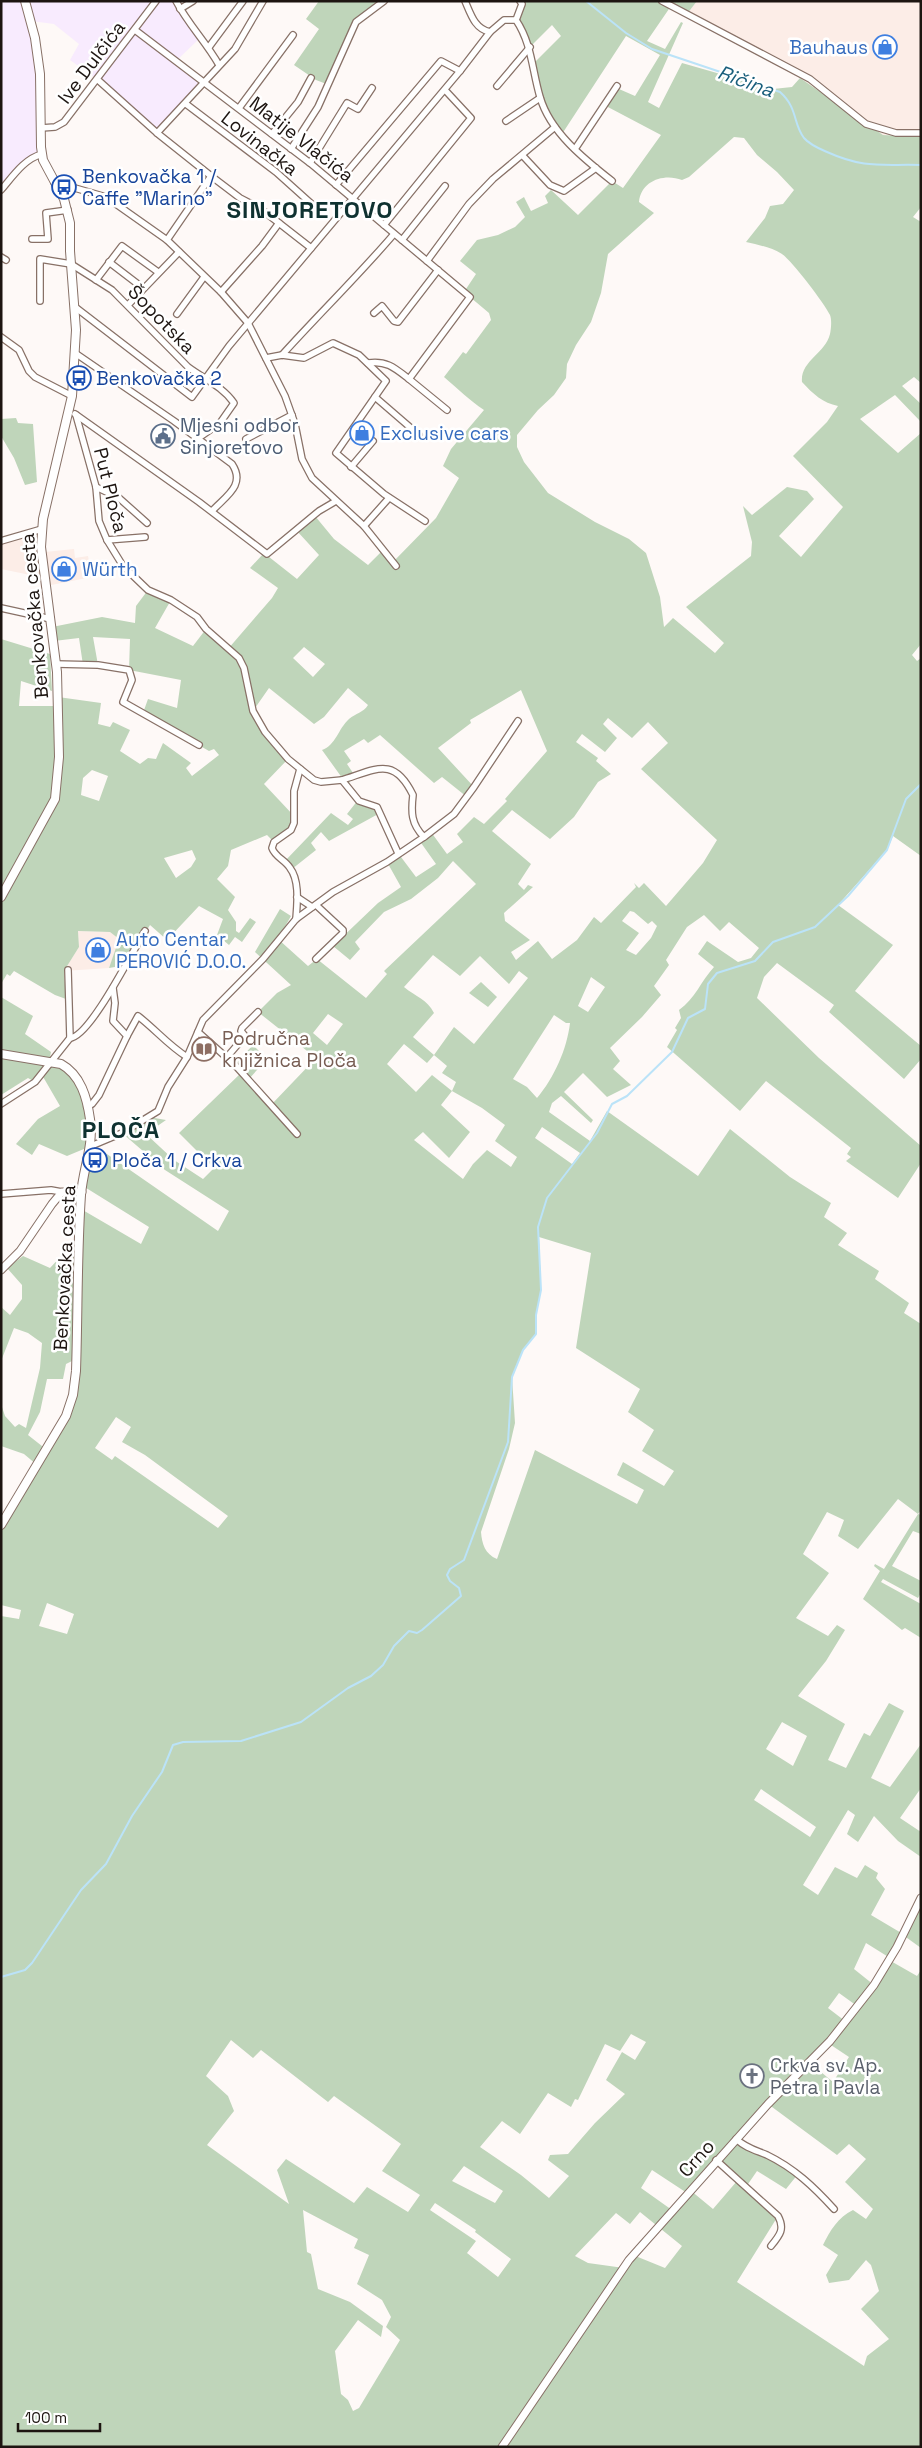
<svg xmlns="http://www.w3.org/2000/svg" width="922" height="2448" viewBox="0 0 922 2448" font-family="'Space Grotesk',sans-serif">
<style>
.commercial{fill:#fcede7}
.industrial{fill:#f8ebfe}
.green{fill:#bfd5ba;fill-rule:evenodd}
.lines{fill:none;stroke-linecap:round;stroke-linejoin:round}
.stream{stroke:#bbe3f8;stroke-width:2}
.minor-casing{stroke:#887167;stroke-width:8}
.tertiary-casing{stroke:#887167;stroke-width:9}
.secondary-casing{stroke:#887167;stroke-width:10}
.minor{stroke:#fff;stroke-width:5.5}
.tertiary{stroke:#fff;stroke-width:7}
.secondary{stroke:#fff;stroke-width:8}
.labels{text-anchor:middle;stroke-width:5;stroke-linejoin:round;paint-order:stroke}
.shop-label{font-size:19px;fill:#366cbe;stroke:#fff;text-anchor:start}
.street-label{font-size:19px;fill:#1d1511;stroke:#fff}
.transit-label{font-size:19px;fill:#164399;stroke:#fff;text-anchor:start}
.service-label{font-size:19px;fill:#4e5e75;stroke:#fff;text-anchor:start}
.education-label{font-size:19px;fill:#785e54;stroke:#fff;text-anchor:start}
.worship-label{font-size:19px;fill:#5b616d;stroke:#fff;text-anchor:start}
.water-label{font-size:20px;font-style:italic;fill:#1a5f7c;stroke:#fff}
.district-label{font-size:24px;font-weight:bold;letter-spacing:1px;fill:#0f3231;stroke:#fff}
</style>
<rect width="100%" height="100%" fill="#fef9f7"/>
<g class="commercial">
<path d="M697,1H921V137L883,135L800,78L685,16Z"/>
<path d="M42,529L45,552L74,549L75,558L88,556L92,577L46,586L45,578L1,569V541Z"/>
<path d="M78,931L110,932L120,939L109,968L64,971L79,947Z"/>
</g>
<path class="industrial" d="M1,1H177L200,38L177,60L204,84L157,133L98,80L70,60L79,44L54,24L31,21L35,38L42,154L33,157L1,190Z"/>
<g class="green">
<path d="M319,1H375L378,6L356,22L329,85L316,80L294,65L319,29L306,19Z"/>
<path d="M525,1H697L687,14L671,6L647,41L665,49L681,22L683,23L648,102L659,108L682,63L773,89L792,87L800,78L883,135L921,137V207L913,217L921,222V383L914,377L902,386L921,404V422L895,395L860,419L898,453L921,433V644L912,655L917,661L921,658V856L893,836L887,850L838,905L893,945L855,991L921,1046V1059L904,1079L829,1012L834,1005L777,963L764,977L757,998L819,1058L921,1146V1163L898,1198L846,1161L851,1157L847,1154L851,1148L766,1081L740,1111L667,1047L677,1030L675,1028L681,1018L679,1010C695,999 701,981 714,967L698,954L707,941L738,962L751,958L759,948L729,922L720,931L704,915L687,927L666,960L669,965L654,986L661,995L642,1017L610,1048L620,1061L613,1069L631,1085L607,1097L583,1073L564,1092L593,1120L591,1123L561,1096L552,1103L549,1112L590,1141L607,1111L698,1176L730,1129L790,1177L831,1203L824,1217L847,1233L838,1245L879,1271L875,1279L909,1303L904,1313L921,1324V1510L918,1514L921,1515V1534L913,1531L892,1566L921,1581V1593L918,1598L883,1579L881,1582L921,1604V1638L905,1628L902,1630L863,1599L880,1571L874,1566L875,1564L884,1569L918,1514L898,1499L858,1549L838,1536L844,1520L827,1512L803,1554L829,1573L796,1618L828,1636L837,1625L845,1630L826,1661L798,1696L845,1724L828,1760L846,1768L864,1733L870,1736L889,1703L904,1711L871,1778L890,1787L921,1744V1788L900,1818L921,1832V1857L898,1841L874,1816L858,1842L847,1834L855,1815L848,1810L803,1885L818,1895L835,1867L857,1878L865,1865L878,1873L876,1878L885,1889L871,1915L903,1934L921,1898V1948L903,1935L890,1958L866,1943L854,1969L874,1985L889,1960L917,1976L921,1970V2447H1V1616L19,1619L21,1610L1,1605V1525L37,1465L24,1454L1,1446V1404L5,1416L15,1427L19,1424L26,1428L40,1368L42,1343L28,1333L14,1328L1,1361V1307L10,1315L22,1299V1285L7,1268L23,1256L50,1268L63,1254L79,1256L81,1209L141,1244L149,1227L83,1186L93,1156L104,1152L218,1231L229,1211L165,1170L122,1133L149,1117L166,1120L146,1134L174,1160L203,1179L214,1168L179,1133L241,1073L236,1063L253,1045L267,1059L248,1080L271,1105L316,1058L258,1012L277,993L291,985L255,952L280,909L291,916L278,939L308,966L317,959L366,998L387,974L384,971L476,884L453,861L438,878L411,899L384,912L355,942L360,949L350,960L333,946L378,903L401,887L387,862L398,853L416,877L436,864L419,840L431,832L447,854L463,842L457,834L474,817L484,824L507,801L505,799L547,751L521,690L470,720L471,723L438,748L474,787L467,797L442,777L434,783L380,735L368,743L364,739L344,751L351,761L347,764L355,776L348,784L359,799L380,813L329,841L321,832L311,843L316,850L292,869L284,862L331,813L348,825L353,819L347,814L358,800L322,750C336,745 338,729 349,719C356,713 363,713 368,705L348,688L324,717L314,724L269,688L253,711L288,759L264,784L294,816L291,830L274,842L267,835L231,850L228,866L217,879L235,897L228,910L236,922V931L239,933L250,918L256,922L242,942L235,937L229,945L217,935L223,919L199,906L167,940L150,925L125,965L117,964L115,967L109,968L119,939L110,932L78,931L79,947L64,971L66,999L55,995L14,971L10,976L7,974L1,984V639L50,654L52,691L21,681L19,706H58V697L101,703L98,724L110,727L113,722L130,730L120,751L140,764L148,758L156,759L163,743L191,763L186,768L192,776L219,755L214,749L209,751L143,713L148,699L177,708L181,680L129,670L130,639L93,637L98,665H83L79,638L54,641L52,627L102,617L135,623L136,606L148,590L171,600L155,628L193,646L206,629L228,649L272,598L278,588L250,568L264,553L297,579L319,555L297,531L315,516L334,539L368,565L383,550L393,562L436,518L459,478L443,466L451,449L484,410C469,400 458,389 444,377L463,352L466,354L491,320L489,313L464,292L476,274L460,261L477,240L498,235L515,227L525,217L516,202L524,197L531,211L548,203L545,196L551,190L578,215L612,181L623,188L661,135L606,106L619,89L635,96L660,55L626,36L562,134L540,98L534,63L561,36L552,25L530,47L516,20L522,4ZM734,137L744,138L757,155L777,172L794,190L783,204L770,206L765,218L746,242C758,245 771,247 782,254C793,262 824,303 830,315C832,320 831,329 830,334C825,354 800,361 802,382C813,394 823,403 838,406L827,422L793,456L843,507L801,557L779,536L814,499L807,491L787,487L752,515L743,506L752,542L751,556L686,607L724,643L715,653L673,618L664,627L660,597L646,553L629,539L595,522L548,493L524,462L517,447V435L538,410L554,395L566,378L567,364L576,345L591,322L601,293L608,254L654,213L639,202C641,180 665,173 682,180L689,177ZM304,647L325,664L313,677L293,658ZM608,718L632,738L648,722L668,743L641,769L717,840L703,863L666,906L644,883L639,888L634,883L636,887L601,923L594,917L577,940L552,959L538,941L516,960L511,952L530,940L505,921L504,913L533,887L528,885L524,890L518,884L531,864L492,831L512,810L550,839L574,817L598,782L611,774L596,761L598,758L576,742L582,734L605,752L617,738L603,724ZM92,770L108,776L99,801L81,795L83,778ZM192,850L196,859L191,867L176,878L164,858ZM630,911L634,912L648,924L652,921L657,926L651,938L636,955L626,950L639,933L622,921ZM433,955L460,976L480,956L509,984L519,971L528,978L474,1044L454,1027L434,1055L413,1037L434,1013C427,999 416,997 404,987ZM591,977L605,987L588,1012L578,1006ZM328,1014L343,1024L327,1045L313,1033ZM554,1015L566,1023H570C567,1049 554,1078 537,1098L527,1087L513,1079ZM404,1044L427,1063L434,1055L447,1066L442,1073L456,1082L452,1091L432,1075L416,1092L387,1064ZM452,1091L482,1108L505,1125L495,1141L517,1157L511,1167L487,1150L473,1164L463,1179L414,1140L423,1132L449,1158L470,1132L441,1105ZM542,1127L580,1153L572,1164L535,1138ZM539,1237L591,1253L576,1348L640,1389L628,1412L654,1430L642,1451L674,1471L664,1486L623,1462L617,1475L644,1490L637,1504L535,1450L497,1559C485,1554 482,1544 481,1532L509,1449L515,1423L512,1377L523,1350L536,1334V1315L541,1290ZM76,1359L66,1416L47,1450L28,1435L40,1412L47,1379H63L66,1364ZM116,1417L131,1427L122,1442L145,1455L228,1516L218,1528L115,1456L112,1460L95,1448ZM47,1603L74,1614L67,1634L39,1626ZM782,1722L807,1736L793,1766L766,1749ZM761,1789L816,1827L810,1837L754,1800ZM839,1993L857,2006L845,2021L828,2008ZM631,2034L646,2042L635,2060L622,2052L606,2080L625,2094L595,2123L568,2154L550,2155L548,2160L569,2176L549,2198L521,2175L480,2147L502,2121L520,2134L548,2093L571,2107L575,2099L578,2100L605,2044L620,2051ZM231,2040L253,2058L261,2050L328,2102L334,2096L401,2144L382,2171L420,2195L408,2212L367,2187L354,2203L286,2159L277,2170L289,2204L207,2145L234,2111L228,2096L206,2076ZM828,2043L849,2057L833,2082L809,2062ZM768,2104L837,2155L849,2144L866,2159L845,2182L873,2209L866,2219L853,2210C838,2217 830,2231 823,2245L838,2255L826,2275L829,2283L849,2280L866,2260L871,2265L879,2291L861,2309L889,2339L867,2356L864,2366L737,2282L778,2216L746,2187L757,2171L786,2189L798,2174L736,2139ZM717,2160L737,2181L713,2209L690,2190ZM464,2166L503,2191L495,2203L452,2181ZM652,2170L687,2193L672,2210L641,2188ZM435,2203L476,2230L475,2232L511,2259L498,2277L467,2253L476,2241L430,2210ZM303,2210L358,2239L354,2248L369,2255L357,2284L382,2300L391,2317L386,2327L400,2340L359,2408L353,2411L348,2400L341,2394L335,2351L358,2320L381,2337L383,2326L350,2302L318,2289L311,2254L307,2252ZM640,2212L682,2246L665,2268L633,2255L624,2268L588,2263L575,2256L616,2213L630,2224Z"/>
<path d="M16,418L18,423L33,424L37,482L25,485L14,458L1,436V419Z"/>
<path d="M481,982L497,997L488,1007L469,993Z"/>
<path d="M1,997L33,1016L25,1034L51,1052L49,1062C87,1069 86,1115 91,1146L67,1156L39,1144L32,1155L16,1144L38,1119L60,1106L42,1075L35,1082L28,1078L1,1095Z"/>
</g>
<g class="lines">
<g class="stream">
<path d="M586,1L626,33L652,49L780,92C798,108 793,124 804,138C810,145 820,149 827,152C865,169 881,164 921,165"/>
<path d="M1,1977L25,1970L32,1963L81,1890L106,1864L132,1816L162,1772L173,1745L183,1742L241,1741L301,1722L348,1688L371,1676L383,1665L394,1646L409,1631L417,1633L422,1630L461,1596L459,1588L450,1581L447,1575L450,1569L464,1560L508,1442L512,1377L523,1350L536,1334V1315L541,1290L538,1227L547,1198L597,1133L612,1104L627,1096L672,1052L688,1018L705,1009L708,984L717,973L755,961L773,942L815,927L848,896L887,850L906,799L921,784"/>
</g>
<g class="minor-casing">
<g id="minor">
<path d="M176,1C188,24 206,42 219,65"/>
<path d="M465,1C471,15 475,29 490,32L504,20H516C532,44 532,70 540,97C550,132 584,159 612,181"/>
<path d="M662,1L810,79L866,124L896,133H921"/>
<path d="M180,9L193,1"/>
<path d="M516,20L522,4L520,1"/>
<path d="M135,30L310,163L470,297L409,379C395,368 386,360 368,363"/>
<path d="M209,47L243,1"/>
<path d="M98,80L157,133L211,176L240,198L261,209L311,248"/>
<path d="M497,86L530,47"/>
<path d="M186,104L276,172L315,207"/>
<path d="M239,108L293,35"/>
<path d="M506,121L540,98"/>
<path d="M41,128L55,127L64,122L156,1"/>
<path d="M157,133L235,49L263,1"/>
<path d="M272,134L298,102L311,78"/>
<path d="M291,149L318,107L356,22L384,1"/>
<path d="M575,149L617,86"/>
<path d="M523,156L550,185L564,191L596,168"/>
<path d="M310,163L347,103L358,109L372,88"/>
<path d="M54,182L106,197L167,240L221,292L248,323L285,396L295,424L302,459L312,478L364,526L396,566"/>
<path d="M336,185L441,61L460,71L490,32"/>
<path d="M1,190C13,176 24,159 42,154"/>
<path d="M384,225L471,118L445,90"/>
<path d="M32,239H48L46,213L68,210"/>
<path d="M167,240L211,176"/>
<path d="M402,240L445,186"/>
<path d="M1,257L6,260"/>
<path d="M427,261L469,204L493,179L555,127"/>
<path d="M109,262L143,288"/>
<path d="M96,280L122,246L158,272"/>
<path d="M221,292L262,246L279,223"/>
<path d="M40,301V259L71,264L112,290L188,367C204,379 222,386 234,403L220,423L197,439"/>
<path d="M128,305L179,252"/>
<path d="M75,307L192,397L229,346L460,71"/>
<path d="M374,313L382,306L394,321L398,322L438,270"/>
<path d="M177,314L204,277"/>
<path d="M1,337L19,350L29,371L35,377L72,396"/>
<path d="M75,353L174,421L232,464C246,485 226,496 212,511"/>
<path d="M282,355C319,314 358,276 394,234"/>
<path d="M266,358L282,355L304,358L333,343L359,355L386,381L336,453L384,494L425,521"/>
<path d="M409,379L447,410"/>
<path d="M375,397L419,435"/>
<path d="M75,414L199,502L267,554L319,511L336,501"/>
<path d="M76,415L96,487L99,521L107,540L123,566L148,590L171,600L197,617L206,629L239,658L244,668L253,711L265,732L288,759L314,780L321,782L342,780L359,801L377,807L398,853"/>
<path d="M246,439L292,415"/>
<path d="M351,467L373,441"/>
<path d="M96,487L119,498L147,523"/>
<path d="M364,526L389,498"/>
<path d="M107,540L145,537"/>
<path d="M1,541L42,529"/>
<path d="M1,608L51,619"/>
<path d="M56,664L98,665L129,670L132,680L123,702L199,745"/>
<path d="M342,780C377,769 394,756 413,795C411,812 411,824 424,837"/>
<path d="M297,897L312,907"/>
<path d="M316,905L343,930V933L316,959"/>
<path d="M296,919C297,904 300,881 290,868C285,860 275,857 272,848L274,842L291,830L294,823V791L300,769"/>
<path d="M198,1032L235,1065L297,1134"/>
<path d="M127,1036L138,1016C155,1029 168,1045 187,1057"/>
<path d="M70,1038C90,1037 133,950 145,931"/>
<path d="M227,1057L245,1036L241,1031L242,1028L258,1012"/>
<path d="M1,1104L35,1082L70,1038L68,970"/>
<path d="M87,1107L92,1104L99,1095L127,1036L113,1021L115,1003L113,988"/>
<path d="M91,1146L122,1133L158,1111L168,1087L187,1057L203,1020L263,959L296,919L333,892L387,862L424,837L454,814L474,787L518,721"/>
<path d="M1,1194L51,1190L62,1192"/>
<path d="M736,2139C746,2148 755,2150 767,2155C794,2168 814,2187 834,2209"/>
<path d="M716,2160L778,2216C785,2229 780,2235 771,2246"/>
</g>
</g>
<g class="tertiary-casing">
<g id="tertiary">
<path d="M1,1270L20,1251L52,1204L62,1192H82"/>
<path d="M502,2447L629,2260L768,2104L830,2041L874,1985L897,1947L921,1898"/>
</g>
</g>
<g class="secondary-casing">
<g id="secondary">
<path d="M1,897L55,799L59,757L57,672L41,547L43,519L72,396L76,330L70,251V223L64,199L43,160L41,147L40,74L35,38L25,1"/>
<path d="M1,1054L61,1064C81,1075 87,1098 90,1119C94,1146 83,1168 81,1195C77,1253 78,1312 76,1371L73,1395L66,1416L1,1525"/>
</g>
</g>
<use href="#minor" class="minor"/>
<use href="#tertiary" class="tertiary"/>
<use href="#secondary" class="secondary"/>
</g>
<defs>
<g id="shop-ring" transform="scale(1.25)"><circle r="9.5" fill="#fff" stroke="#3f7fe0" stroke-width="1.5"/><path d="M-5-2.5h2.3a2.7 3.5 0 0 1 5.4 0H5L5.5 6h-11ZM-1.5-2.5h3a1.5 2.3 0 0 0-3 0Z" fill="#3f7fe0"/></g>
<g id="bus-ring" transform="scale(1.25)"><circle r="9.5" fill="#fff" stroke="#1a4fb4" stroke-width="1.5"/><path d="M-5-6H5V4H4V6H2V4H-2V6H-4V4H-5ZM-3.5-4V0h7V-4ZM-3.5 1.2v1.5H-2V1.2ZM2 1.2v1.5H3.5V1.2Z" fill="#1a4fb4"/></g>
<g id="civic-ring" transform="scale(1.25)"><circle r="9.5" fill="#fff" stroke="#5c6f8a" stroke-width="1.5"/><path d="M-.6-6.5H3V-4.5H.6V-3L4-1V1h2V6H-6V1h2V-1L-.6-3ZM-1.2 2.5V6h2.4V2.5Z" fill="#5c6f8a"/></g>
<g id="library-ring" transform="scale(1.25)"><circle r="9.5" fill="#fff" stroke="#8d6e63" stroke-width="1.5"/><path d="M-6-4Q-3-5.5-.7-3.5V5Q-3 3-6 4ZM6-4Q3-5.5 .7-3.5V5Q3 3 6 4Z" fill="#8d6e63"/></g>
<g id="church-ring" transform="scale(1.25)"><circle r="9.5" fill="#fff" stroke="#6b7280" stroke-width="1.5"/><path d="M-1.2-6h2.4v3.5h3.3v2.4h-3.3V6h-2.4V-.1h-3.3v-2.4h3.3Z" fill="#6b7280"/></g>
</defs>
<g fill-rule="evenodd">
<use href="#shop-ring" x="885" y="47"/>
<use href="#bus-ring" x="64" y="187"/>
<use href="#bus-ring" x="79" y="378"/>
<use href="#shop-ring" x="362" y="433"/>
<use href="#civic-ring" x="163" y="436"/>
<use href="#shop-ring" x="64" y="569"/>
<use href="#shop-ring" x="98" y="950"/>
<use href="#library-ring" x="204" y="1049"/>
<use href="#bus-ring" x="95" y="1160"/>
<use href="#church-ring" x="752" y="2076"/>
</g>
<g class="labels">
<g class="shop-label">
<text x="868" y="54" text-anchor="end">Bauhaus</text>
<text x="380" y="440">Exclusive cars</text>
<text x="82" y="576">Würth</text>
<text x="116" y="946">Auto Centar<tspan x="116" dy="22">PEROVIĆ D.O.O.</tspan></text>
</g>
<g class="street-label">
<text transform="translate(91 62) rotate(-53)" y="7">Ive Dulčića</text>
<text transform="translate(302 139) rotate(38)" y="7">Matije Vlačića</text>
<text transform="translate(260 143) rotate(38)" y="7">Lovinačka</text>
<text transform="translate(162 319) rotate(46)" y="7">Šopotska</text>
<text transform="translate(111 490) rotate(76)" y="7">Put Ploča</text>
<text transform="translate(34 616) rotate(-95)" y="7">Benkovačka cesta</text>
<text transform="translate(64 1268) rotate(-87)" y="7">Benkovačka cesta</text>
<text transform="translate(696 2158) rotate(-48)" y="7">Crno</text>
</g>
<g class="transit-label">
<text x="82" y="183">Benkovačka 1 /<tspan x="82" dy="22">Caffe "Marino"</tspan></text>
<text x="96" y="385">Benkovačka 2</text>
<text x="112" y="1167">Ploča 1 / Crkva</text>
</g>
<g class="service-label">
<text x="180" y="432">Mjesni odbor<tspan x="180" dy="22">Sinjoretovo</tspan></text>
</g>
<g class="education-label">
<text x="222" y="1045">Područna<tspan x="222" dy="22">knjižnica Ploča</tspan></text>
</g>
<g class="worship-label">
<text x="770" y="2072">Crkva sv. Ap.<tspan x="770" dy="22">Petra i Pavla</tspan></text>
</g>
<g class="water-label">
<text transform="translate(746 81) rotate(20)" y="7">Ričina</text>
</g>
<g class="district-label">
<text x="310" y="218">SINJORETOVO</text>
<text x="121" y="1138">PLOČA</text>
</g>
</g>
<rect width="922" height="2448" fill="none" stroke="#1d1511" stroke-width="5"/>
<path d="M18 2423v8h82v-8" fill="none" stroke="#1d1511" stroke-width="2.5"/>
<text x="25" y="2423" font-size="15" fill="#1d1511" stroke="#ffffff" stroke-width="4" paint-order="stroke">100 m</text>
</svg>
